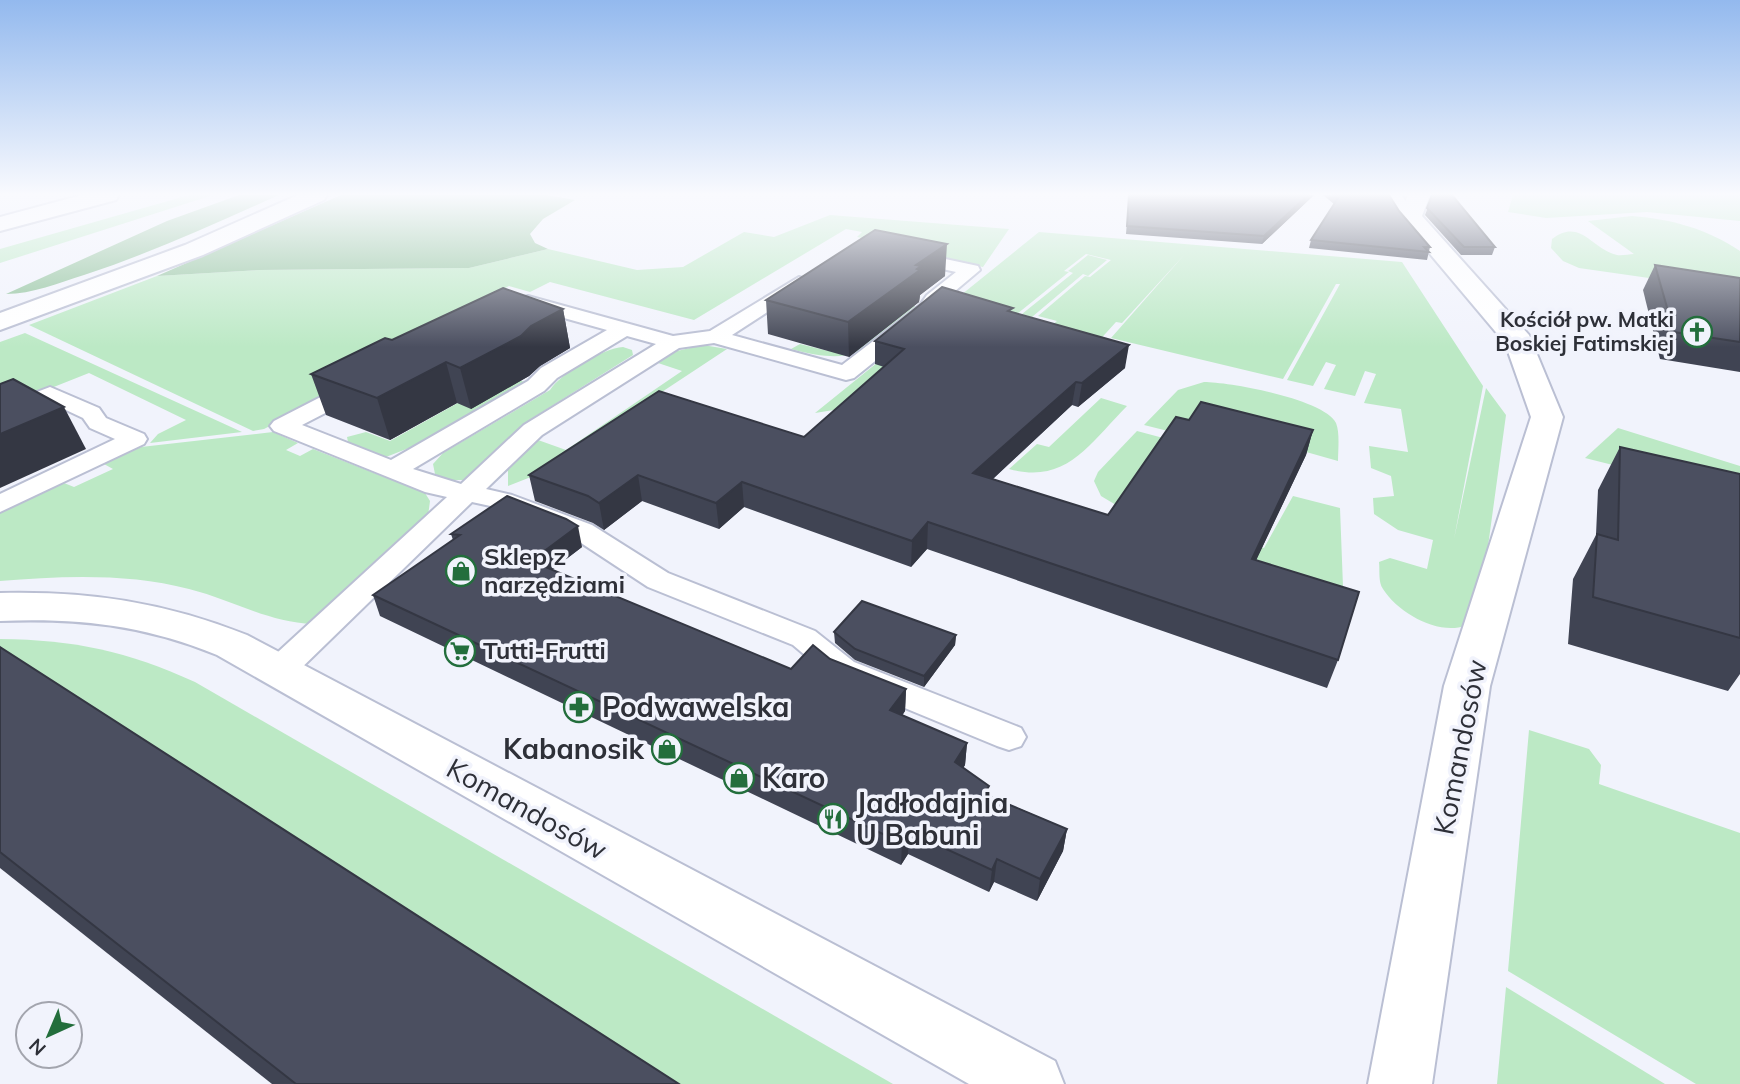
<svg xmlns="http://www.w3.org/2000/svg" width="1740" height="1084" viewBox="0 0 1740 1084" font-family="Mulish,sans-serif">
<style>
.green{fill:#bce9c5}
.forest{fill:#90c29b}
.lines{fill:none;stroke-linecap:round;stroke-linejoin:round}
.lane-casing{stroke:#babfd3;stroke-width:4}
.street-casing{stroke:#babfd3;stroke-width:4}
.primary-casing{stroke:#babfd3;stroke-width:4}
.lane{fill:#fff;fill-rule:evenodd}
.street{fill:#fff;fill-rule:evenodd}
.primary{fill:#fff;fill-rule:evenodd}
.wall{fill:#404453}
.shaded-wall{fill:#343743}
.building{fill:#4b4f60;stroke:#343743;stroke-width:2}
.labels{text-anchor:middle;stroke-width:7;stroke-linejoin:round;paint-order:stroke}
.far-poi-label{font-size:21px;font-weight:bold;fill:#2e3038;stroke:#f1f3fc;text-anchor:end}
.poi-label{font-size:24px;font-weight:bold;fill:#2e3038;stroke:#f1f3fc;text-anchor:start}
.near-poi-label{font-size:28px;font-weight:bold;fill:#2e3038;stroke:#f1f3fc;text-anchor:start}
.near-street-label{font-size:28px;fill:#2e3038;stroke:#f1f3fc}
</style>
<rect width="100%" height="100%" fill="#f1f3fc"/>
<g class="green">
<path d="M189,195H213L0,263V249Z"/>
<path d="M1513,195H1740V221L1647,212L1546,218L1508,212Z"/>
<path d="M830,215L1009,229L983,267L875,244L877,241L857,237L862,232L846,229L694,320L550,282L530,292L509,286L479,301L499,308L264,429L253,431L29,325L157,276L259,270L469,268L548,249L637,270L683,267L744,232L774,237Z"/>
<path d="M1632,216C1672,219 1707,229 1740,251V291L1579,268L1563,261L1551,248L1552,239C1580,217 1592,249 1617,255C1622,256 1629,254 1634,254L1588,221Z"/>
<path d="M1039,232L1402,262L1483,386L1454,539L1486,388L1506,415L1478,619C1450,642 1401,617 1383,589C1378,582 1380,571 1379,562L1390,558L1427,569L1433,540L1398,530L1374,514L1373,498L1394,496L1391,476L1371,468L1369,446L1408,452L1401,409L1364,403L1376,374L1365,371L1355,396L1324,389L1336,365L1326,362L1313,386L1287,380L1340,284H1336L1283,379L1111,338L1185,254L1122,323L1116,322L1096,344L1046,330L1057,321L1038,316L1085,276L1090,277L1111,260L1086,254L1064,271L1069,272L1017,314L865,405L815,413Z"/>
<path d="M1088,255L1107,260L1088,276L1083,274L1032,317L1022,314L1073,273L1068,271Z"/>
<path d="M892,301L919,307C866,348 861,368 791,349L800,344L828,351L886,311Z"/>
<path d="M25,333L242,432L150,443L158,434L186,420L89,373L26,398L0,394V342Z"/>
<path d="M703,345L727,349L536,475L508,486V470L538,440L566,450L682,371L658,363L677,351Z"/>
<path d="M623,347L632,350L633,355L523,424L468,480H448L435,474L433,464L443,453L550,390C560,374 603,348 623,347Z"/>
<path d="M501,375L525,382L414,446L386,457L348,442L347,437L366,432L390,441L456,404Z"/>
<path d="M1204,382C1229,382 1324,399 1336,423C1340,433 1338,450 1338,461L1194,420L1184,435L1144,425L1178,390Z"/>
<path d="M1101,398L1127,406C1090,443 1067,485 1009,469L1037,444L1049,447Z"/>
<path d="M1618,428L1740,466V497L1585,458Z"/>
<path d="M1137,431L1167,439L1121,508L1101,496L1094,481L1098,472Z"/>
<path d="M273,432L298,443L286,450L300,456L313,449L425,493L430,501L428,516L313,624C267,622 233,600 189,589C128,573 62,576 0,581V513L64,483L74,487L113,469L104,464L141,447Z"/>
<path d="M1293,496L1340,508L1344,613L1228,576L1243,543L1264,548Z"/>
<path d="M0,639C76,640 126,651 195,682L893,1084H637L0,664Z"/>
<path d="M1529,730L1589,749L1601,765L1599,784L1740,833V1084H1696L1508,971Z"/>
<path d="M1506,987L1665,1084H1497Z"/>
</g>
<g class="forest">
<path d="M239,195H279C214,224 151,253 84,275C59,283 32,294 6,294L167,221Z"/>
<path d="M341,195H547L575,200L543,219L530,234L535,243L548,249L469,268L259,270L157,276Z"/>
</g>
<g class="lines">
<g class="lane-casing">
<g id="lane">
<path d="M1385,195H1401L1418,217L1416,221H1404Z"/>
<path d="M908,251L978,266L980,270L942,302L935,313L854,378L846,380L714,343L679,348L542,435L486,489L512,495L592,525L668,573L815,631L854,662L1021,728L1026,737L1021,746L1009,750L997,746L832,678L793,645L648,587L572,537L495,507L472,502L290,679L278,682L266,679L262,671L266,663L447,497L425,492L274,431L270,426L274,421L346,384H362L365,389L362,394L302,425L391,460L528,381L541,368L607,330L521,306L518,302L521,298L528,296L673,336L710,331L799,277L806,279L808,283L806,287L732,335L842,365L920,305L927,295L956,272L902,260L899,256L902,252ZM627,336L656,344L524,425L461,484L413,469L544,391L557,378Z"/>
<path d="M50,387L99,408L106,418L144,434L147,439L144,444L0,512V494L115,439L90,428L83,418L49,402L0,421V406Z"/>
</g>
</g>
<g class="street-casing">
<g id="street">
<path d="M298,195H327L324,200L203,255L0,330V313L185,245Z"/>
<path d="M1408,195H1430L1422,216L1529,335L1563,417L1490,686L1432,1084H1368L1444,686L1531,417L1505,343L1399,217Z"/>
<path d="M0,593C89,591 164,602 247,635L1055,1061L1064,1084H969L217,655C143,625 79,618 0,621Z"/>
</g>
</g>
<g class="primary-casing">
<path id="primary" d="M82,195H119L116,200L0,231V217Z"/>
</g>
<use href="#lane" class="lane"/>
<use href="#street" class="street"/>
<use href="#primary" class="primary"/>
</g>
<g class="wall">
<path d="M1129,195H1314L1262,244L1126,234Z"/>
<path d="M1323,195H1389L1399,211L1430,247L1427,260L1309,248L1311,240L1334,204Z"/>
<path d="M1432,196L1495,247L1492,255H1461L1425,215Z"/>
<path d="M1655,265L1740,278V372L1660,359L1643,290Z"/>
<path d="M945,276L920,295L919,302L849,357L768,334L766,300Z"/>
<path d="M563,309L570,348L540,366L529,376L471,409L457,403L390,440L326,415L311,374L392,340Z"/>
<path d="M1012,313L1125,368L1078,407L1072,405L993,479L1108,515L1189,420L1313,430L1306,455L1256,560L1338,660L1327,688L927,549L911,567L744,507L719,529L642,501L604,530L593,523L535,501L529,475L804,437L884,367L875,364V341Z"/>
<path d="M1620,447L1740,474V674L1728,691L1568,644L1573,579L1596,535L1598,490Z"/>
<path d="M451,534L582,547L552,570L791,669L830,659L906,689L905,711L902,716L967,743L965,765L963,768L989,786L988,795L1067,829L1063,851L1037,901L994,882L989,892L908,854L901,865L380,616L373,595L453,540Z"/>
<path d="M834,632L956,635L955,645L924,687L855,660L835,643Z"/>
<path d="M0,647L679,1084H272L0,868Z"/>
</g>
<g class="shaded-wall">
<path d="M1308,195H1314L1262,244L1264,236Z"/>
<path d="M947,244L945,276L920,295L919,302L849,357L848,322L916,265Z"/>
<path d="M563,309L570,348L540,366L529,376L471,409L460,368L531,326Z"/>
<path d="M1129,345L1125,368L1078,407L1082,383Z"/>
<path d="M446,362L457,403L390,440L377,398Z"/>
<path d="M1076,382L1072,405L971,499L973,473Z"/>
<path d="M64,407L86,449L0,488V434Z"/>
<path d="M1313,430L1306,455L1244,586L1252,559Z"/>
<path d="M638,475L642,501L604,530L599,503Z"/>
<path d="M742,482L744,507L719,529L716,503Z"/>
<path d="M928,522L927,549L911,567L912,541Z"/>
<path d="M578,526L582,547L536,582L531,561Z"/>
<path d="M956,635L955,645L924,687V676Z"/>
<path d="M906,689L905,711L889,732L890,710Z"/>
<path d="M967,743L965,765L953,784L955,762Z"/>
<path d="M1067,829L1063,851L1037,901L1040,879Z"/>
<path d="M909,832L908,854L901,865L902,843Z"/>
<path d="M997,859L994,882L989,892L992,870Z"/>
</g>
<g class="building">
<path d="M1129,195H1308L1264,236L1127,226Z"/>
<path d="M1334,195H1389L1399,211L1430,247H1424L1429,252L1311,240L1338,198Z"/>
<path d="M1432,195H1452L1495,247H1464L1427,208Z"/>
<path d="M875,230L947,244L916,265L921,266L917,269L920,270L848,322L766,300Z"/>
<path d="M1655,265L1740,278V342L1674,332Z"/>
<path d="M942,287L1013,308L1008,311L1129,345L1082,383L1076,382L973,473L1108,515L1176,417L1189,420L1201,402L1313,430L1252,559L1359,592L1338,660L928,522L912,541L742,482L716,503L638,475L599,503L588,496L529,475L659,391L804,437L904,349L875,341Z"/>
<path d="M503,288L563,309L531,326L521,336L460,368L446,362L377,398L311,374L385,338L392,340Z"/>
<path d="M13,379L64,407L0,434V384Z"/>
<path d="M1620,447L1740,474V638L1593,597L1597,534L1618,540Z"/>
<path d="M507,496L566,519L578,526L531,561L791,669L813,645L830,659L906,689L890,710L967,743L955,762L989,786L984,794L1067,829L1040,879L997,859L992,870L909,832L902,843L373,595L460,535L451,534Z"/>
<path d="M862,601L956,635L924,676L855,649L834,632Z"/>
<path d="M0,647L679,1084H296L0,852Z"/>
</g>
<linearGradient id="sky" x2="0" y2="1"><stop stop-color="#93b9ee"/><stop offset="0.56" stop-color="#f9fafe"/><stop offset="1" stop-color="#f9fafe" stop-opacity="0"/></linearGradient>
<rect width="1740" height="347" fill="url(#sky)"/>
<defs>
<g id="church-ring" transform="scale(1.575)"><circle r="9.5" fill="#f1f3fc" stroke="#236e3c" stroke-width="1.5"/><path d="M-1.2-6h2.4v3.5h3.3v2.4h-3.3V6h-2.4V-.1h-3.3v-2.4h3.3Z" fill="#236e3c"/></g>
<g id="shop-ring" transform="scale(1.575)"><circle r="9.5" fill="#f1f3fc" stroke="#236e3c" stroke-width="1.5"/><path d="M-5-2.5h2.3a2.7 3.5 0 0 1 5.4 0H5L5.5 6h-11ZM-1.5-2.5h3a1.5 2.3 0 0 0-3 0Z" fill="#236e3c"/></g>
<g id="supermarket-ring" transform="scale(1.575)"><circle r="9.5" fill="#f1f3fc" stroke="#236e3c" stroke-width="1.5"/><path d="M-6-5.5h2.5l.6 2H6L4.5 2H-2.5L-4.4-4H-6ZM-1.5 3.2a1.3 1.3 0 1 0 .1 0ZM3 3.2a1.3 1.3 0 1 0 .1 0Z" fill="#236e3c"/></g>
<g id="pharmacy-ring" transform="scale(1.575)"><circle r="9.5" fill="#f1f3fc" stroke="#236e3c" stroke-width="1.5"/><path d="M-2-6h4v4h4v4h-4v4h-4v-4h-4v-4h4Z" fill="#236e3c"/></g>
<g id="restaurant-ring" transform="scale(1.575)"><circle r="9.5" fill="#f1f3fc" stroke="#236e3c" stroke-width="1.5"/><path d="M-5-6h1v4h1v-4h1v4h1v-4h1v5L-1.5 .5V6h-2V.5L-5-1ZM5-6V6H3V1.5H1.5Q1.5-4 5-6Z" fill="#236e3c"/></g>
</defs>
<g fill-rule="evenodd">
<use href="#church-ring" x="1697" y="332"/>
<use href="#shop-ring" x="461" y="571"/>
<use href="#supermarket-ring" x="460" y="651"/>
<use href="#pharmacy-ring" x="579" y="707"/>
<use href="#shop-ring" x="667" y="749"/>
<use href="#shop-ring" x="739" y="778"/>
<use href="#restaurant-ring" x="833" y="819"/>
</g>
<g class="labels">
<g class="far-poi-label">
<text x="1674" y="327">Kościół pw. Matki<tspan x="1674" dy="24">Boskiej Fatimskiej</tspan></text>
</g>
<g class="poi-label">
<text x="484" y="565">Sklep z<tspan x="484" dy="28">narzędziami</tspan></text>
<text x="483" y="659">Tutti-Frutti</text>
</g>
<g class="near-poi-label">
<text x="602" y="717">Podwawelska</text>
<text x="644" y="759" text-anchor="end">Kabanosik</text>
<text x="762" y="788">Karo</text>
<text x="856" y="813">Jadłodajnia<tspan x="856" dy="32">U Babuni</tspan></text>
</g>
<g class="near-street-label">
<text transform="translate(1460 747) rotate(-79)" y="10">Komandosów</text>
<text transform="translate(527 809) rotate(29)" y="10">Komandosów</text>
</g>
</g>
<g transform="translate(49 1035) rotate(224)"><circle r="33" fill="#f1f3fc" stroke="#a3a5ae" stroke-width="2"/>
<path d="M0-5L12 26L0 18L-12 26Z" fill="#236e3c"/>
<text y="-10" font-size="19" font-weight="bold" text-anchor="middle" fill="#2e3038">N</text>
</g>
</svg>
